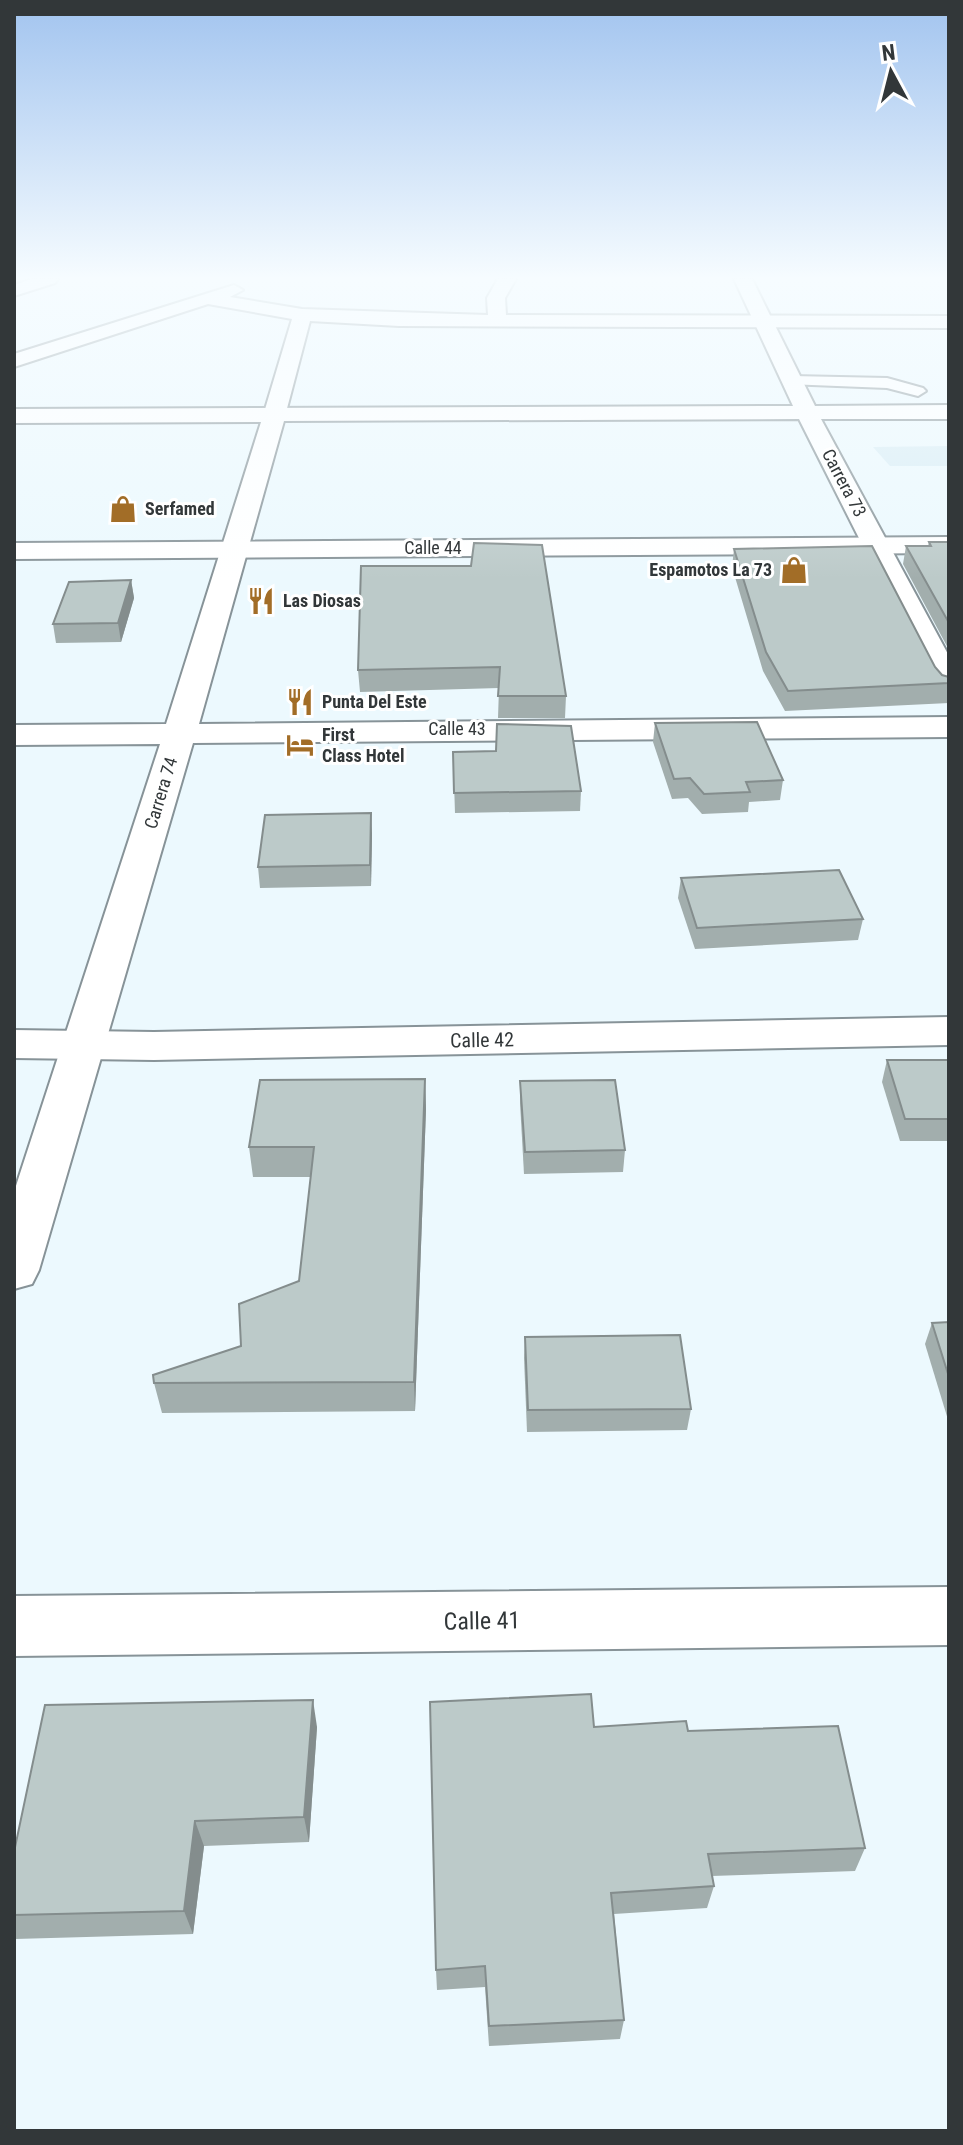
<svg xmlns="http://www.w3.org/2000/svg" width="963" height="2145" viewBox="0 0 963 2145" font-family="'Roboto Condensed',sans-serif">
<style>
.built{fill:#d9edf5}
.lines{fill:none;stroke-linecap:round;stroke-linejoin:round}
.service-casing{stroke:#879398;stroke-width:4}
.minor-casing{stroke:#879398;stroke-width:4}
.tertiary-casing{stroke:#879398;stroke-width:4}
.secondary-casing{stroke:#879398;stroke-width:4}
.service{fill:#fff;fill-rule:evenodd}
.minor{fill:#fff;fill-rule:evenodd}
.tertiary{fill:#fff;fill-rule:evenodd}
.secondary{fill:#fff;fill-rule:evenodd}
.wall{fill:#a2aead}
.shaded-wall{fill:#848d8d}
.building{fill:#bccac9;stroke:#848d8d;stroke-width:2}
.labels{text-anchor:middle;stroke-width:6;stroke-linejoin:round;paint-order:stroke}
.far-street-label{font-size:18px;fill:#323739;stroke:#fff}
.far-poi-label{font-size:18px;font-weight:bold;fill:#323739;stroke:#fff;text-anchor:start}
.street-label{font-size:20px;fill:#323739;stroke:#fff}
.near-street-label{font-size:24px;fill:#323739;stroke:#fff}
</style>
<rect width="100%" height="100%" fill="#ecf9fe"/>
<path class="built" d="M949,446V466H890L873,447Z"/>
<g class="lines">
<g class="service-casing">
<path id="service" d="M792,376L887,378L923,388L926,391L918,396L887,388L787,384L784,381Z"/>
</g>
<g class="minor-casing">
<g id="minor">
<path d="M32,279H58L55,283L14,296V285Z"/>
<path d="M498,279H516L505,298L506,315L949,316V328L399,326L310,321L285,416L274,423L263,416L292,319L208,304L14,367V354L234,285L243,290L230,297L302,309L488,315L487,298Z"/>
<path d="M949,1017V1045L154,1060L14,1058V1030L154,1032Z"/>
<path d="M949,1587V1645L14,1656V1596Z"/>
</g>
</g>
<g class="tertiary-casing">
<path id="tertiary" d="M734,279H752L815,406L949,405V419H821L949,656V694L938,692L933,685L799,419L284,421L199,724L949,717V737L193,743L39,1270L32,1284L14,1289V1192L160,744L14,745V725L166,724L261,422L14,423V409L793,406Z"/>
</g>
<g class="secondary-casing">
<path id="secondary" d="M949,537V553L14,559V543Z"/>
</g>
<use href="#service" class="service"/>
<use href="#minor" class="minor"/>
<use href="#tertiary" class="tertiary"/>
<use href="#secondary" class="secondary"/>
</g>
<g class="wall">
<path d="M929,542H949V650L903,564L906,546H928Z"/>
<path d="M734,549L935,667L942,675L949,677V703L785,711L763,671L732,567Z"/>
<path d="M361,566L566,696L565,718H498L499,688L360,692L358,670Z"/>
<path d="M131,580L134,598L121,642L56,643L53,624Z"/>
<path d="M655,723L783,780L780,800L749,802L748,812L702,814L688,798L672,799L653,742Z"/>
<path d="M453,752L581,791L580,811L455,813Z"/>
<path d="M372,833L371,886L260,888L258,867Z"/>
<path d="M681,878L863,919L858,940L695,949L678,898Z"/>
<path d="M887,1060H949V1141H900L882,1082Z"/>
<path d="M425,1079L426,1109L415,1411L162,1413L154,1383L241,1346L299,1281L311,1177H253L249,1147Z"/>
<path d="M520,1081L625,1150L623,1172L524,1174L520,1103Z"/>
<path d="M949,1322V1423L925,1344L932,1323Z"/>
<path d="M525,1337L691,1409L687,1430L527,1432L524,1358Z"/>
<path d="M317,1727L309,1842L204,1846L193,1934L15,1939L14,1937V1852Z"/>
<path d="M594,1727L688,1731L865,1848L855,1871L712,1876L714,1886L707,1908L614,1914L624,2020L620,2039L489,2046L485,1987L437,1990L436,1970Z"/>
</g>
<g class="shaded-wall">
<path d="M131,580L134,598L121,642L118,623Z"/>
<path d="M371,813L372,833L371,886L370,865Z"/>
<path d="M425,1079L426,1109L415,1411L414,1382Z"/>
<path d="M313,1700L317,1727L309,1842L304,1817Z"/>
<path d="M195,1821L204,1846L193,1934L184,1911Z"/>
</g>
<g class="building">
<path d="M929,542H949V623L906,546H931Z"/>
<path d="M474,543L542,545L566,696H498L500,667L358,670L361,566H471Z"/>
<path d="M872,546L935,667L942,675L949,677V683L788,691L766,652L734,549Z"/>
<path d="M131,580L118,623L53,624L69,582Z"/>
<path d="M757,722L783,780L746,782L750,792L704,794L690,778L674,779L655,723Z"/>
<path d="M497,724L571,726L581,791L454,793L453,752L496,751Z"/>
<path d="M371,813L370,865L258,867L265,815Z"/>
<path d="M839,870L863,919L697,928L681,878Z"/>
<path d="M887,1060H949V1119H905Z"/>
<path d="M425,1079L414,1382L154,1383L153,1375L241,1346L239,1304L299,1281L314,1147H249L260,1080Z"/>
<path d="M615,1080L625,1150L525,1152L520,1081Z"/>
<path d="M949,1322V1377L932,1323Z"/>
<path d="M680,1335L691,1409L528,1410L525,1337Z"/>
<path d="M591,1694L594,1727L686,1721L688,1731L838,1726L865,1848L708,1854L714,1886L611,1893L624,2020L489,2026L485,1966L436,1970L430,1702Z"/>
<path d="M313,1700L304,1817L195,1821L184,1911L14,1915V1852L45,1705Z"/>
</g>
<linearGradient id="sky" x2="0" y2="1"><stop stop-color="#a2c4ef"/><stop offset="0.48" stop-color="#f6fcff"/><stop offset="1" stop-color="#f6fcff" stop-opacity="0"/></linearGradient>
<rect width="963" height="579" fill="url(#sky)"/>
<defs>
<g id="shop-bare" transform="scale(2.16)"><path d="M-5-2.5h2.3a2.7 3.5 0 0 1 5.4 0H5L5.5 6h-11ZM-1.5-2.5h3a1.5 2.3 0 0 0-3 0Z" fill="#a26d27" stroke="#fff" stroke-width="2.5" paint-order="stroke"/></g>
<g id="restaurant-bare" transform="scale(2.16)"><path d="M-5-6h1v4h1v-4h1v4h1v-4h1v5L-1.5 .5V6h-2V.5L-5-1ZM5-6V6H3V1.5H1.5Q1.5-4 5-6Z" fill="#a26d27" stroke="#fff" stroke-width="2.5" paint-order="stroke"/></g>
<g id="hotel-bare" transform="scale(2.16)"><path d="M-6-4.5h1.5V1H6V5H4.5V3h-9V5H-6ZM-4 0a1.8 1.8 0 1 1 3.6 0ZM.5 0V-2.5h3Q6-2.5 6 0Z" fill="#a26d27" stroke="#fff" stroke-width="2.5" paint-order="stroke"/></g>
</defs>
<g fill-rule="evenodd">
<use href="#shop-bare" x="123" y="509"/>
<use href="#shop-bare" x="794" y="570"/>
<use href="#restaurant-bare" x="261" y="601"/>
<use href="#restaurant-bare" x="300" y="702"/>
<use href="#hotel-bare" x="300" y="745"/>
</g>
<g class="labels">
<g class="far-street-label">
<text transform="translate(844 483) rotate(62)" y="6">Carrera 73</text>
<text x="433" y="554">Calle 44</text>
<text x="457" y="735">Calle 43</text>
<text transform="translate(161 793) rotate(-73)" y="6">Carrera 74</text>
</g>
<g class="far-poi-label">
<text x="145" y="515">Serfamed</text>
<text x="772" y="576" text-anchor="end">Espamotos La 73</text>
<text x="283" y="607">Las Diosas</text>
<text x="322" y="708">Punta Del Este</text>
<text x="322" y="741">First<tspan x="322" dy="21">Class Hotel</tspan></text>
</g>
<g class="street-label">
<text transform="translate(482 1040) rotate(-1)" y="7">Calle 42</text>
</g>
<g class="near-street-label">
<text transform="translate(482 1621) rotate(-1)" y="8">Calle 41</text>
</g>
</g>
<rect width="963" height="2145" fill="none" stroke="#323739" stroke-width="32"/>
<g transform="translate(891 72) rotate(353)" stroke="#ffffff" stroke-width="6" paint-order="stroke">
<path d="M0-6L14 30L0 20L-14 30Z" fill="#323739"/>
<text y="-12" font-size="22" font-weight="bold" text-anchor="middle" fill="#323739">N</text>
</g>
</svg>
